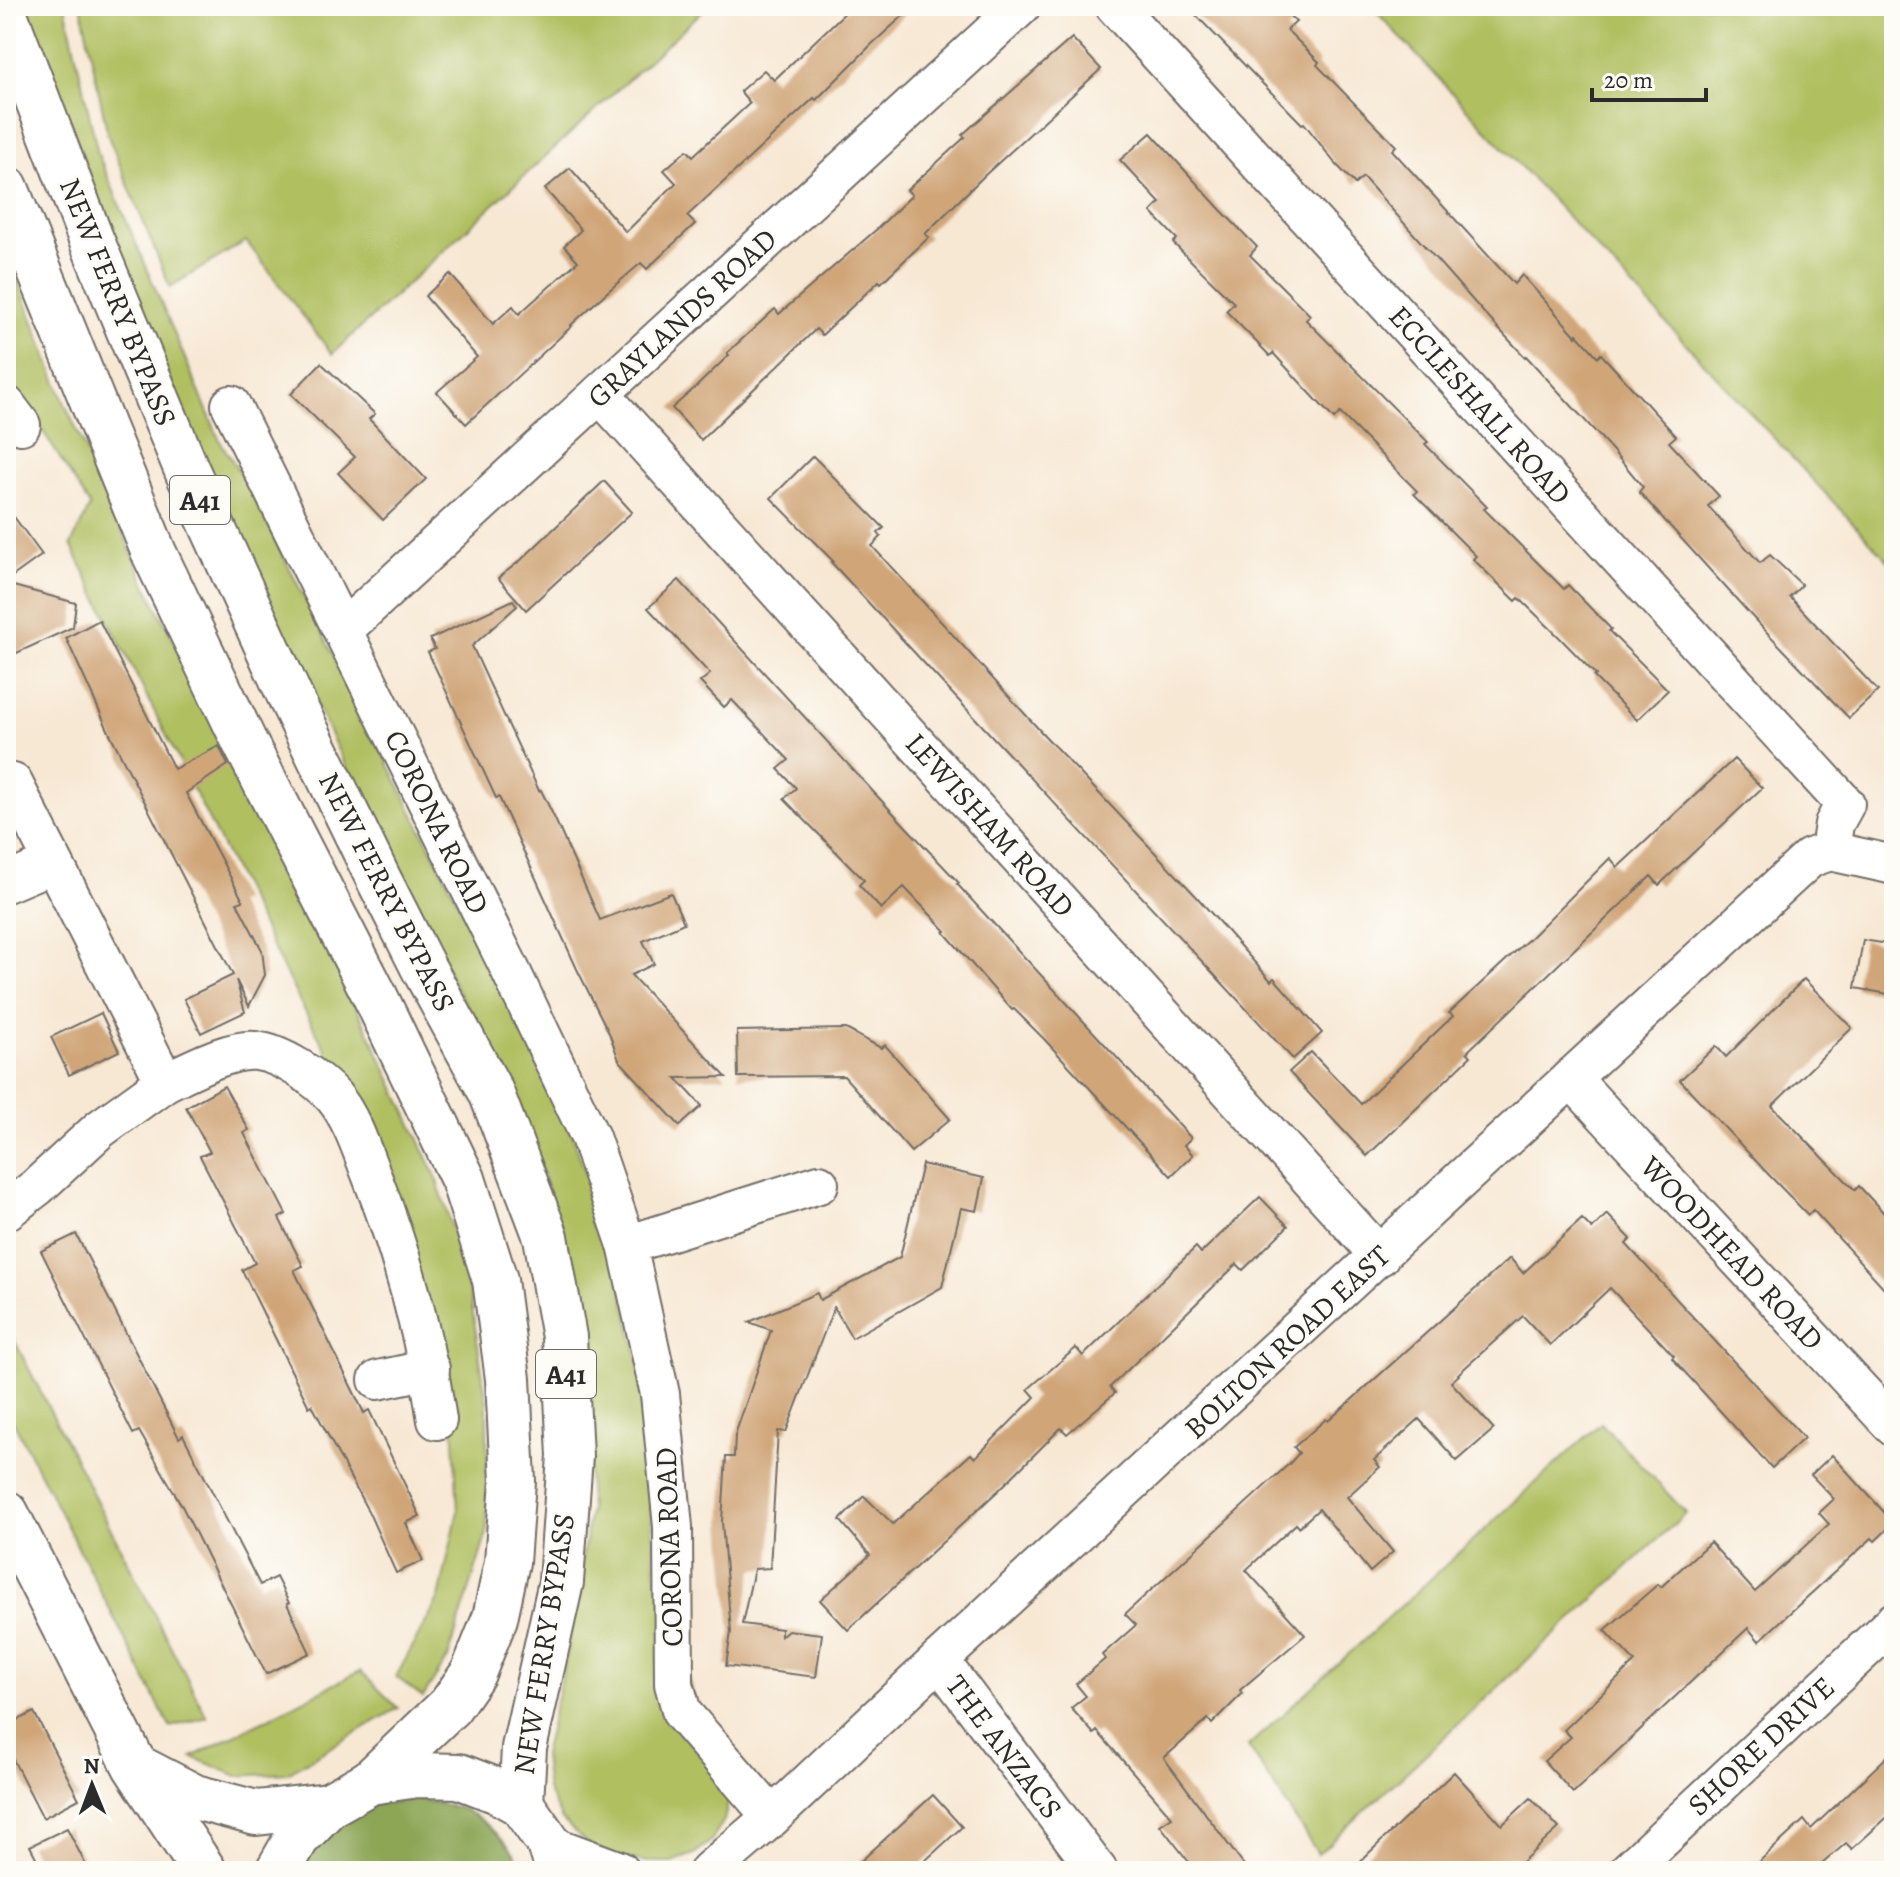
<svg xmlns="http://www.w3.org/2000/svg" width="1900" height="1877" viewBox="0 0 1900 1877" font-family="Alegreya,serif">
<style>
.green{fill:#b0bf61;stroke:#6e7546;stroke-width:2}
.forest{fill:#8ca657;stroke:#5c6841;stroke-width:2}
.building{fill:#d0a679}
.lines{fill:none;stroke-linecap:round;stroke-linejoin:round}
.minor-casing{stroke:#726d66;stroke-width:42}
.secondary-casing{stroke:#726d66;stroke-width:48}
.trunk-casing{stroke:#726d66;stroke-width:48}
.minor{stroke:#fff;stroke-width:38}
.secondary{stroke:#fff;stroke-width:44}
.trunk{stroke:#fff;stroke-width:44}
.labels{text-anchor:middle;stroke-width:6;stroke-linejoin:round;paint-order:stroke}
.shield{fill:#fdfcf7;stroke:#6a6a68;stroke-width:2}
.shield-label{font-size:28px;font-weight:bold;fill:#2b2b2b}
.street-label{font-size:30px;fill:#2b2b2b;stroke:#fdfcf7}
</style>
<rect width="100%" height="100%" fill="#fdfcf7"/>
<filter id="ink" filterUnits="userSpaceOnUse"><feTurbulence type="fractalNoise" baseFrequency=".0125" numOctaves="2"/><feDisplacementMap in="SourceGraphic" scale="16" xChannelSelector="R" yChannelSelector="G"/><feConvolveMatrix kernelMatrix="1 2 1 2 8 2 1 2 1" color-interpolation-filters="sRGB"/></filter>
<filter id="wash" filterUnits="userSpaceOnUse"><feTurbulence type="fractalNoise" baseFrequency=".006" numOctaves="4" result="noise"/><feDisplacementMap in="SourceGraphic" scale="32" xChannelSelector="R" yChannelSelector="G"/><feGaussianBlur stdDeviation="1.8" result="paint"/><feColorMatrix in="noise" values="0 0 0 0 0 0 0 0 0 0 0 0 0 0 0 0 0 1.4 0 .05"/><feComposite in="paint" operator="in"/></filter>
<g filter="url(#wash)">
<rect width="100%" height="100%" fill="#f7e8d4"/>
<g class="green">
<path d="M22,6H65L98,154L220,441L247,484L564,1112L613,1251L639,1364L657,1580L716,1769L729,1798L724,1820L712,1840L694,1854L672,1862H649L616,1857L587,1843L562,1820L547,1790L543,1755L566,1659L590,1510L582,1343L562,1238L527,1123L402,884L214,491Z"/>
<path d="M81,6H708L332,354L246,241L170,287L108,136Z"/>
<path d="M1371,6H1894V567Z"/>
<path d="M6,249L65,404L148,589L373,1041L435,1174L467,1275L487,1404V1533L448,1658L423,1697L396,1677L439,1598L458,1511L453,1422L366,1123L300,1002L71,545L90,506L36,420L6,381Z"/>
<path d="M6,1324L207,1717L170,1727L6,1407Z"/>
<path d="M1601,1423L1686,1513L1318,1854L1248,1746Z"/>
<path d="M360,1671L398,1708L287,1773L237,1776L192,1757Z"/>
</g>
<path class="forest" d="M418,1799C430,1802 444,1804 456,1807C482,1815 514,1846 524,1871H300L310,1850L340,1821L377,1804Z"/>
<g id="blocks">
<g class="building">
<path d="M852,6H914L872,44L816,100L814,98L687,216L695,224L670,247L647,269L641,263L606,293L571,325L572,326L466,424L437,392L477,357L425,296L450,274L493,324L513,306L519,314L578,261L564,246L581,230L545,189L570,168L626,232L676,183L664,170L687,150L693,156L750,103L740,91L764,70L774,80Z"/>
<path d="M1187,6H1280L1296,22L1287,30L1319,62L1317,65L1396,146L1392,150L1514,284L1522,275L1576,336L1577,334L1598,357L1601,354L1676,436L1669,442L1719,496L1708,506L1760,563L1770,555L1802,585L1790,597L1878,691L1849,718L1758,623L1639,492L1643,487L1613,451L1526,356L1525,357L1484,313L1363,177L1355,184L1334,162L1304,123L1302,124Z"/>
<path d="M1072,38L1101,69L984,176L925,234L929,237L881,283L879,281L822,335L816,329L701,440L672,408L697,386L729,355L727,353L775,309L779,314L877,229L912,195L907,190L965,137L962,135Z"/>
<path d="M1151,133L1220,209L1257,247L1250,255L1310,315L1306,320L1428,442L1425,444L1487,507L1484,509L1564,589L1568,585L1611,629L1609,631L1668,690L1637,720L1594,677L1596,675L1559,637L1519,598L1516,601L1473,559L1476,556L1414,494L1417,491L1340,413L1334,419L1273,353L1270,356L1226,311L1234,303L1173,243L1177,239L1151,212L1160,203L1120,160Z"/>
<path d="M321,363L375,414L369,419L426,479L383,520L338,473L355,457L291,394Z"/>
<path d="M813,456L884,528L878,533L881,537L872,546L1044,735L1196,896L1271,981L1274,978L1322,1033L1293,1059L947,688L831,562L833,561L771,498Z"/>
<path d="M604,481L632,512L526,610L498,578L521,560Z"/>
<path d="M6,506L42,555L6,581Z"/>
<path d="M679,580L878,797L959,883L957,884L1191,1138L1184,1145L1193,1155L1171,1176L1044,1039L1014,1009L1012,1010L944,932L946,931L904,887L881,909L859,885L864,880L784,799L796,788L778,769L789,760L732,700L724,707L700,682L710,674L648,608Z"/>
<path d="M6,584L76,603L73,627L6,658Z"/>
<path d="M513,600L517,606L472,646L539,791L541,790L555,819L600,920L671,893L684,923L643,941L654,964L631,975L726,1077L676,1078L702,1106L680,1126L619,1060L609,1033L577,969L499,797L496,798L428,652L435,649L430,639Z"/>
<path d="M99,620L174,769L219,746L228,765L186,793L243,901L237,903L262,950L265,975L249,1006L236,980L245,1012L201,1033L184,999L233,975L109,732L66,638Z"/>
<path d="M1734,759L1762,788L1659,885L1651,876L1467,1052L1471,1056L1367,1156L1289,1072L1311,1052L1361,1104L1453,1016L1449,1013L1531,937L1610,858L1618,867Z"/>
<path d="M1863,940L1894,945V995L1855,988Z"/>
<path d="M1804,979L1852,1028L1772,1106L1855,1190L1859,1186L1894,1224V1299L1813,1210L1808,1215L1769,1175L1680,1080L1716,1046L1726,1057Z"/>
<path d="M101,1013L119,1051L69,1075L51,1037Z"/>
<path d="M846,1029L881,1048L885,1045L950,1119L911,1152L844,1076L738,1077L737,1031Z"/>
<path d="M224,1086L249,1130L244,1133L286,1214L279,1218L303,1266L294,1270L364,1413L369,1410L420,1516L406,1523L423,1561L396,1573L370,1515L312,1405L309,1407L242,1270L255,1263L200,1156L210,1152L186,1107Z"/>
<path d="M922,1164L984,1178L977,1211L961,1208L942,1287L852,1338L834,1307L786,1432L778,1431L770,1568L754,1569L742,1624L781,1629V1636L788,1630L822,1634L816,1677L726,1666L731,1632L722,1522L726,1457H734L735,1435L771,1330L749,1322L817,1293L820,1300L900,1257Z"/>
<path d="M1260,1197L1288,1226L1243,1270L1237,1264L1110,1387L1115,1393L1067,1434L1061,1428L1000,1489L848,1630L820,1600L870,1555L840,1520L864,1496L893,1524L971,1454L975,1458L1035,1397L1028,1389L1076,1348L1083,1356L1196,1247L1201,1253Z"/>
<path d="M1607,1214L1631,1239L1626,1244L1804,1438L1772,1468L1672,1358L1674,1356L1610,1288L1550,1345L1523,1316L1458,1374L1459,1375L1451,1382L1494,1429L1457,1461L1419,1419L1374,1460L1380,1467L1347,1497L1393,1552L1370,1572L1319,1509L1299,1527L1296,1524L1246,1570L1305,1635L1240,1690L1242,1694L1212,1724L1208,1719L1164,1758L1248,1871H1196L1160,1825L1172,1817L1097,1731L1094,1734L1071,1708L1086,1696L1076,1684L1105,1659L1102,1655L1136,1625L1125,1614L1290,1463L1299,1453L1294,1447L1326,1419L1328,1421L1510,1258L1523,1273L1582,1219L1592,1229Z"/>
<path d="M76,1234L179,1438L183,1435L260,1585L276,1577L289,1603L287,1604L310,1653L266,1674L182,1506L139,1431L133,1434L41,1251Z"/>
<path d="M1832,1455L1894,1523L1875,1541L1872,1538L1759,1641L1748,1628L1573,1793L1544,1761L1571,1737L1564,1730L1635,1662L1605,1630L1658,1584L1661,1587L1710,1542L1755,1592L1829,1524L1819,1513L1834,1499L1811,1475Z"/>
<path d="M34,1712L79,1799L43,1818L6,1746V1726Z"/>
<path d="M1894,1750V1811L1852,1849L1846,1843L1814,1871H1749L1804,1820L1811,1829Z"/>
<path d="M1454,1772L1502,1825L1531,1798L1559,1828L1512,1871H1350Z"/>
<path d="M933,1795L962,1827L914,1871H850Z"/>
<path d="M67,1828L89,1871H43L30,1846Z"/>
</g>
</g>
</g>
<g filter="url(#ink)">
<use href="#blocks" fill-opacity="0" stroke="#726d66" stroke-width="2"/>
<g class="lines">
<g class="minor-casing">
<g id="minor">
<path d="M600,394L1380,1256"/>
<path d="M6,405L21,425"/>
<path d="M231,405L508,965L590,1137L627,1245L660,1394L673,1527L674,1684L682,1713L772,1817"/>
<path d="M343,630L1021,6"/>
<path d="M1830,851L1894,865"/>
<path d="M6,883L53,863"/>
<path d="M1571,1078L1894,1427"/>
<path d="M165,1082C189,1071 230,1048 256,1051C282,1054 317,1078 334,1097C352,1119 361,1148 371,1174C402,1253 425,1336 437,1420"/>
<path d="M6,1211L37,1187L100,1129L165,1082L13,783"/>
<path d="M627,1245L819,1184"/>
<path d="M378,1380L430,1369"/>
<path d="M939,1660L1098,1871"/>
<path d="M550,1845L620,1871"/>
<path d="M709,1871L772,1817L939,1660L1810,858L1830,851L1834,824L1845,804L1115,6"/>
<path d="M1628,1871L1894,1622"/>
</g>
</g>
<g class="secondary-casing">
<g id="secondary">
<path d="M6,1513L135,1766L204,1871"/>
<path d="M137,1767L195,1797L256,1813L329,1805"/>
</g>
</g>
<g class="trunk-casing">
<g id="trunk">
<path d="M6,17L91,239L188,473L292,701L378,878L424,969L491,1092L546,1237L564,1337L570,1456L561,1582L524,1748L521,1804"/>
<path d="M6,188L154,553L244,741L374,994L463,1179L495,1280L508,1379L513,1481L507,1562L495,1618L473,1673L450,1706L370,1782"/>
<path d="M278,1871L297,1838L329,1805L370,1782L417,1775L459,1776L498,1791L521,1804L550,1845L559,1871"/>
</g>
</g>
<use href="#minor" class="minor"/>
<use href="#secondary" class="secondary"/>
<use href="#trunk" class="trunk"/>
</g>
</g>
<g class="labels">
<g class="shield">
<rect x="170" y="476" width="60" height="48" rx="6"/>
<rect x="536" y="1350" width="60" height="48" rx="6"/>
</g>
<g class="shield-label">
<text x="200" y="510">A41</text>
<text x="566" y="1384">A41</text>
</g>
<g class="street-label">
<text transform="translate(118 302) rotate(68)" y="10">NEW FERRY BYPASS</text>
<text transform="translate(682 318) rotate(-43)" y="10">GRAYLANDS ROAD</text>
<text transform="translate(1480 405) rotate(48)" y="10">ECCLESHALL ROAD</text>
<text transform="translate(437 822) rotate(64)" y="10">CORONA ROAD</text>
<text transform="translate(990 825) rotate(48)" y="10">LEWISHAM ROAD</text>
<text transform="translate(387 892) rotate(63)" y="10">NEW FERRY BYPASS</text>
<text transform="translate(1732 1253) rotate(47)" y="10">WOODHEAD ROAD</text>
<text transform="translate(1287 1342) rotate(-43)" y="10">BOLTON ROAD EAST</text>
<text transform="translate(669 1547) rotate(-92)" y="10">CORONA ROAD</text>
<text transform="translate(544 1644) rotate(-81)" y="10">NEW FERRY BYPASS</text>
<text transform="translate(1761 1746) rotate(-43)" y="10">SHORE DRIVE</text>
<text transform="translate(1004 1747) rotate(53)" y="10">THE ANZACS</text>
</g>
</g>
<rect width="1900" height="1877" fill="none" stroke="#fdfcf7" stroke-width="32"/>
<g transform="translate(92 1785) rotate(359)" stroke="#fdfcf7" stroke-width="6" paint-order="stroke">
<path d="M0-6L14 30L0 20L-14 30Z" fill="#2b2b2b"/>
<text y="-12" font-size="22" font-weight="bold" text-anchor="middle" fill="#2b2b2b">N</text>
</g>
<path d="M1592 88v12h114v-12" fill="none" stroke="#2b2b2b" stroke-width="4"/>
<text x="1604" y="88" font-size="24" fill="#2b2b2b" stroke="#fdfcf7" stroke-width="6" paint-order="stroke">20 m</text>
</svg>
